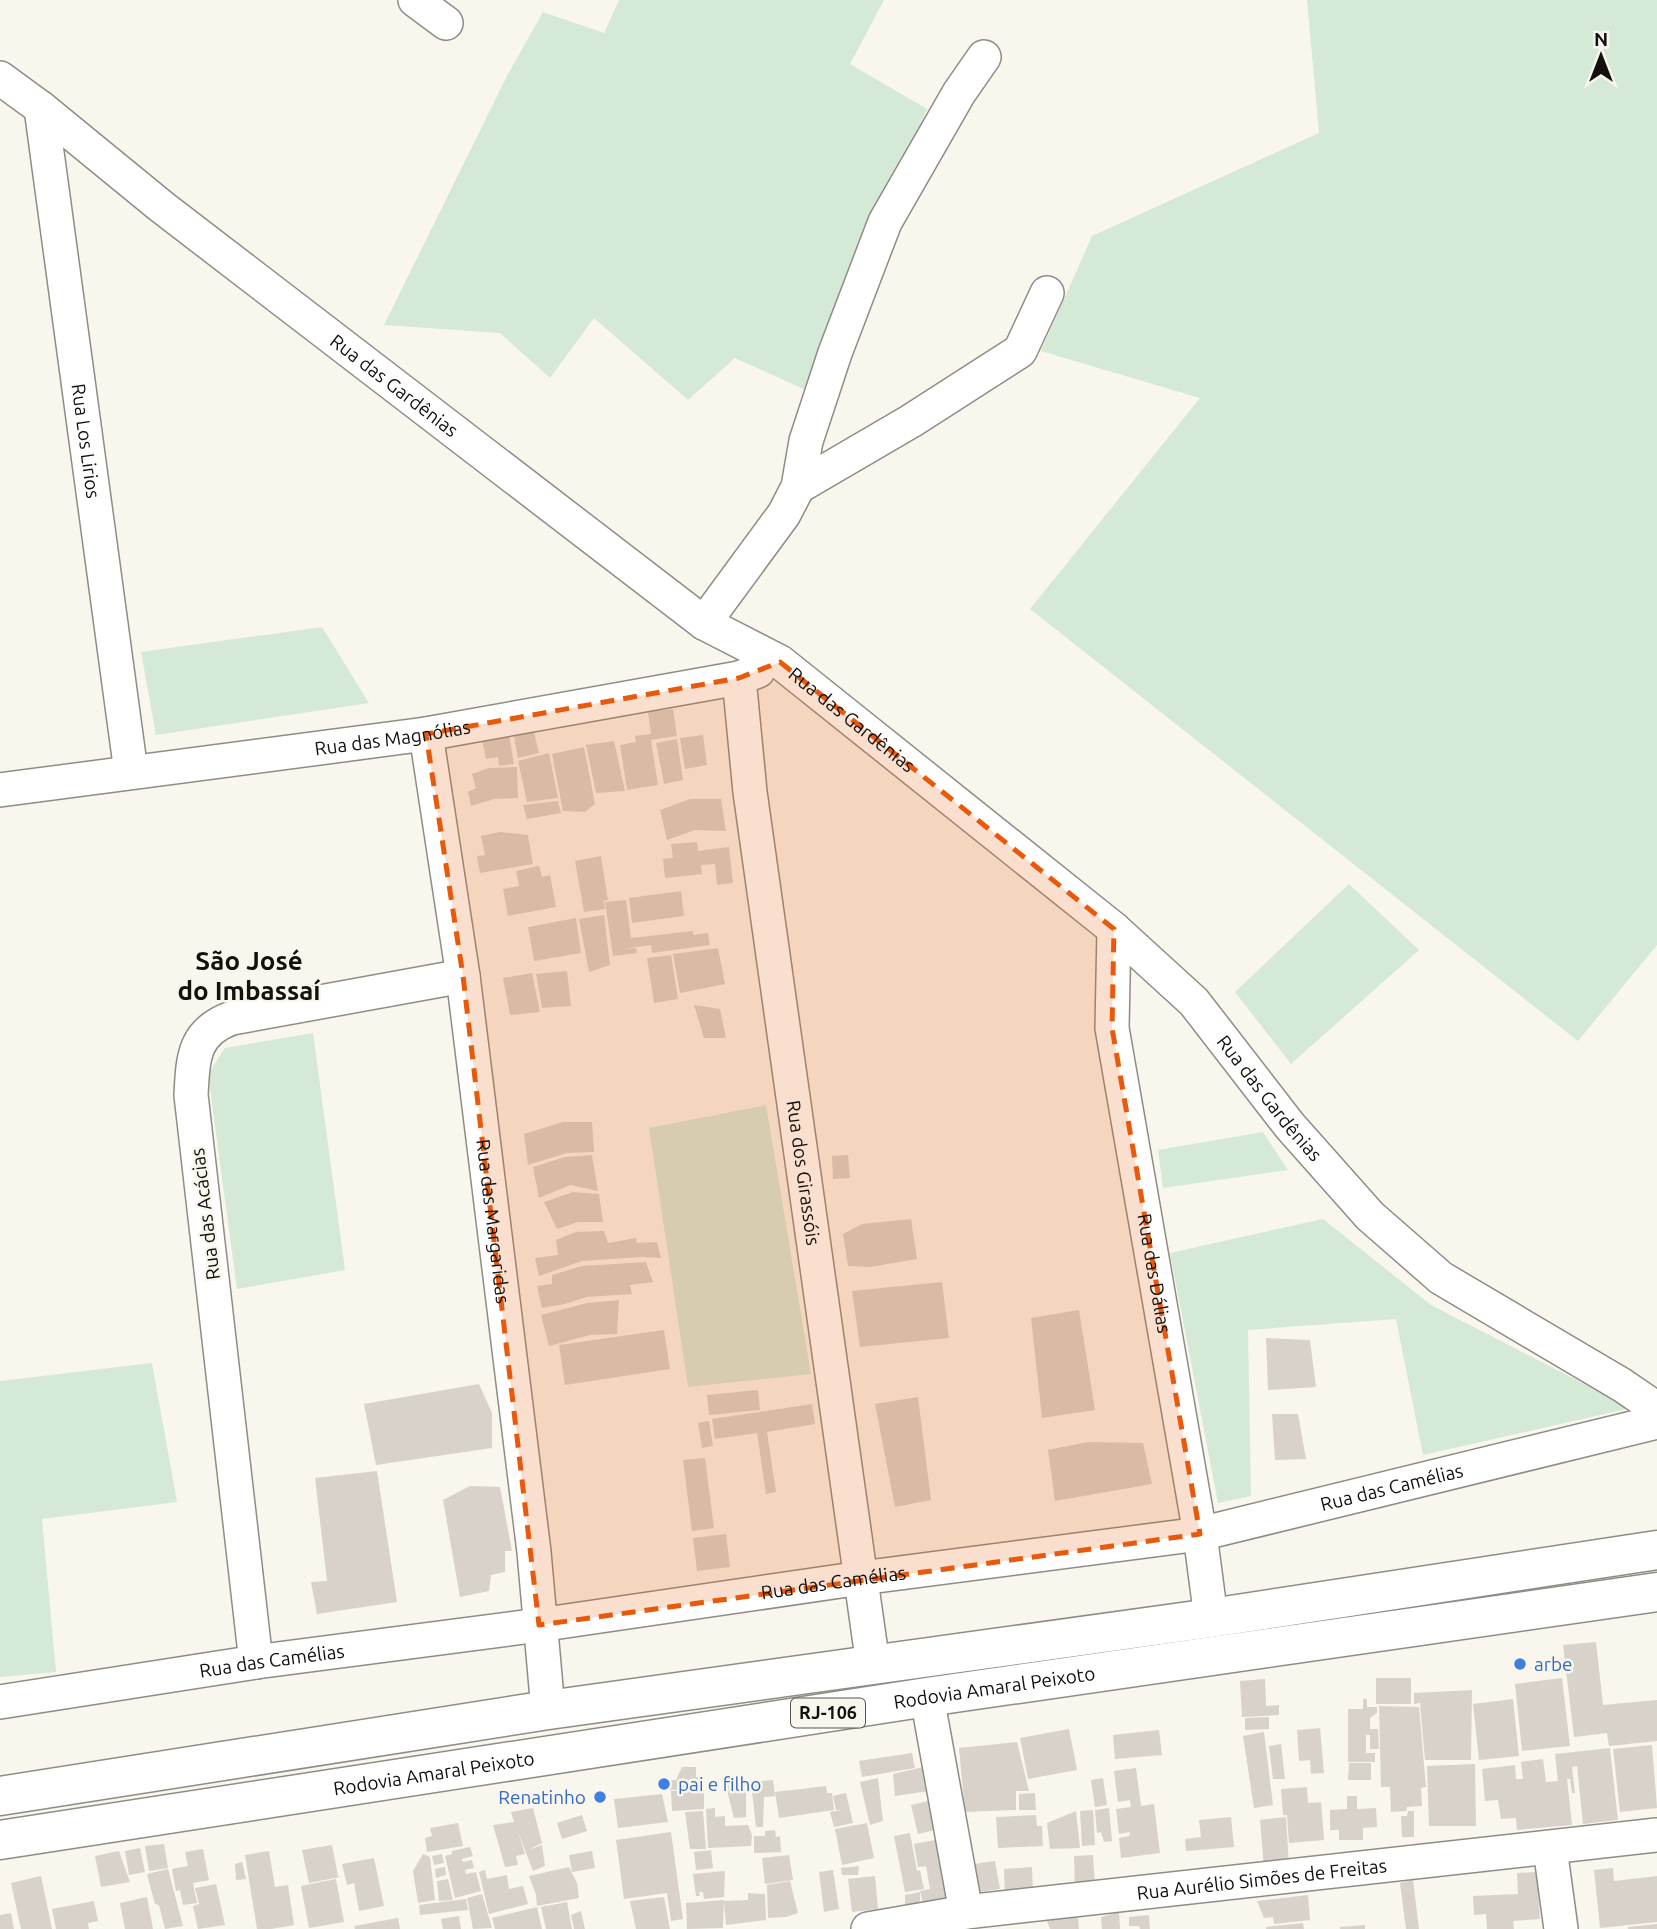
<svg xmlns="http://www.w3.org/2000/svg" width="1657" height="1929" viewBox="0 0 1657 1929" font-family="Ubuntu,sans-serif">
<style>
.green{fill:#d5e9d7}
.building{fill:#d8d2cb}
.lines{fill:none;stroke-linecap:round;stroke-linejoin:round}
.minor-casing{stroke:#8e8c84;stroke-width:36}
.highway-casing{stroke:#8e8c84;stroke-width:41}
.minor{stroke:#fff;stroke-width:33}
.highway{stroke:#fff;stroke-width:38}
.marked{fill:#e8590c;fill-opacity:0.2;stroke:#e8590c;stroke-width:5;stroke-dasharray:14 9;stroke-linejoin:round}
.shop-dot{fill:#3f7fe0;stroke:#f8f6ed;stroke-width:2.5}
.labels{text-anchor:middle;stroke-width:5;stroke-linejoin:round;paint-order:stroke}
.shield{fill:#f8f6ed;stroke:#575651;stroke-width:2}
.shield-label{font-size:18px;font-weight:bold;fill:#12110e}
.street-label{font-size:19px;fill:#12110e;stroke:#f8f6ed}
.shop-label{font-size:19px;fill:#366cbe;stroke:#f8f6ed;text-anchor:start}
.district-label{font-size:26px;font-weight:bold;fill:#12110e;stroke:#f8f6ed}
</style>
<rect width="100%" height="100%" fill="#f8f6ed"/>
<g class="green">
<path d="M619,0H884L850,64L927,109L804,389L735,358L688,400L594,318L550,378L500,333L384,325L507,76L543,12L604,33Z"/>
<path d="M1307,0H1657V945L1578,1041L1030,609L1200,398L1041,351L1092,236L1319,133Z"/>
<path d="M322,627L369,703L156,735L141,652Z"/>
<path d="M1349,884L1419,950L1291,1064L1235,992Z"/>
<path d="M313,1033L345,1270L237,1289L208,1074L225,1048Z"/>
<path d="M766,1105L811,1374L688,1387L649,1128Z"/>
<path d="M1263,1132L1288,1170L1163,1188L1158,1150Z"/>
<path d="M1323,1219L1431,1305L1631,1408L1423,1455L1396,1319L1248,1330L1251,1496L1218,1503L1170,1253Z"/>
<path d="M152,1363L177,1502L42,1519L56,1672L0,1677V1381Z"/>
</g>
<g class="building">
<path d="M673,709L677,736L651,740L658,785L627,790L620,745L636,742L635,736L651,734L648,712Z"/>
<path d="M534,732L539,753L518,758L514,736Z"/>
<path d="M509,735L514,764L499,766L498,757L486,759L482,740Z"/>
<path d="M703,735L707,765L685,769L680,738Z"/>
<path d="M677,739L683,780L664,784L656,743Z"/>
<path d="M614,741L625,791L596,793L586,745Z"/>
<path d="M584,747L595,804L585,812L563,811L552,754Z"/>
<path d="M549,753L558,798L527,802L518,761Z"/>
<path d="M517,767L518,798L494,799L471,806L468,792L476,788L472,774L489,768Z"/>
<path d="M690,799H721L726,831L695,830L667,840L660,810Z"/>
<path d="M558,801L561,813L527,819L523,805Z"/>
<path d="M500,832L528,835L533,864L480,873L477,856L485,855L481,836Z"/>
<path d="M697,842L698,851L729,847L733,883L717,885L715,864L701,865L702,874L665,878L663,859L673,858L671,844Z"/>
<path d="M601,856L608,900L604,901L605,909L584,912L575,861Z"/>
<path d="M539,866L542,877L550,875L556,907L508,916L503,889L519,886L516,871Z"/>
<path d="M681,891L684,916L632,923L629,898Z"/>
<path d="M626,900L631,938L693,931V935L708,933L710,945L652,953L651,945L621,949L636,948L637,953L613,956L605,902Z"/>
<path d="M604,915L610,965L589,972L579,919Z"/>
<path d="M576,918L581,953L534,961L528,927Z"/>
<path d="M718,948L725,984L680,993L673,954Z"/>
<path d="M671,955L678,999L654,1003L647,958Z"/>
<path d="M567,971L571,1006L542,1008L536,974Z"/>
<path d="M532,973L540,1012L510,1015L503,978Z"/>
<path d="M694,1005L720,1009L726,1038H704Z"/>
<path d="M563,1122H592L594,1152L567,1153L528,1165L524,1134Z"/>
<path d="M592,1155L598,1191L570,1185L539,1198L533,1167L565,1157Z"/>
<path d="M848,1155L850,1178L833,1179L832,1156Z"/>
<path d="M573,1192L599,1194L603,1222H578L557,1229L544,1202Z"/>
<path d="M911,1219L917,1259L870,1267L848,1266L843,1234L862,1224Z"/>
<path d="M604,1231L608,1243L636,1238L637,1243L657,1242L661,1258L641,1257L582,1261L539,1276L535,1258L558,1255L556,1240L576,1232Z"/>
<path d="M646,1262L653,1282L630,1285L632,1294L587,1297L565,1304L542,1308L537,1286L552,1284V1275L582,1266Z"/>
<path d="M942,1282L949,1338L860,1347L852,1291Z"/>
<path d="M619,1300L617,1334L590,1335L549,1346L541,1315L587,1303Z"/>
<path d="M1079,1310L1095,1410L1042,1418L1031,1318Z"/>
<path d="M664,1330L670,1369L565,1385L559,1345Z"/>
<path d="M1266,1338L1310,1340L1316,1387L1268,1390Z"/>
<path d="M479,1384L492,1413V1448L376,1465L364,1404Z"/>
<path d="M758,1390L760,1410L709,1415L707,1395Z"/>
<path d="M918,1397L931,1500L895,1507L875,1404Z"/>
<path d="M812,1404L815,1424L767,1432L776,1492L766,1494L757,1433L715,1439L712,1419Z"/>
<path d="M1272,1414H1298L1306,1459L1275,1460Z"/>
<path d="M709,1421L713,1446L702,1448L698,1423Z"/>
<path d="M1088,1442L1143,1443L1152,1484L1055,1501L1048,1450Z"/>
<path d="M705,1458L714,1528L692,1531L683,1460Z"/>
<path d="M377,1471L397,1602L317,1614L311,1582L327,1581L315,1478Z"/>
<path d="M470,1486L500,1487L512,1551H505V1572L491,1575L489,1591L460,1597L443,1500Z"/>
<path d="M726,1534L730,1567L697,1571L693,1538Z"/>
<path d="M1596,1642L1603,1705L1657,1700V1741L1609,1746L1607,1733L1574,1737L1563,1645Z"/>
<rect x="1376" y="1678" width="35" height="26"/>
<path d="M1562,1678L1570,1746L1522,1751L1515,1684Z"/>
<path d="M1265,1679L1266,1706L1279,1705V1715L1242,1717L1240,1681Z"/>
<path d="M1472,1690L1471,1760H1425L1420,1703L1414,1704V1693Z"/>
<path d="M1363,1699H1367V1707H1377V1713L1370,1718V1729H1378L1379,1749H1370V1735H1366V1753H1375V1762H1348V1709H1363Z"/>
<path d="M1513,1699L1519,1756L1479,1760L1473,1704Z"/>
<path d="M1379,1706L1419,1707L1426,1787L1421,1788L1422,1806L1407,1807L1406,1811L1391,1812L1390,1787H1381Z"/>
<path d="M1269,1717V1729L1245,1730V1718Z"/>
<path d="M1320,1728L1324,1773L1311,1774L1310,1760L1299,1761L1297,1730Z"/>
<path d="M1069,1729L1077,1770L1028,1779L1020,1738Z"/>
<path d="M1159,1730L1162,1755L1115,1759L1113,1735Z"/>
<path d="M1264,1732L1273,1805L1254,1808L1243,1736Z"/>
<path d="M1017,1742L1029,1791H1016V1810L965,1812L959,1748Z"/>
<path d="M1281,1744L1285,1779H1273L1269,1746Z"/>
<path d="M1652,1745L1657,1808L1620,1812L1613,1749Z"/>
<path d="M1610,1748L1618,1820L1583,1824L1577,1766L1572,1767L1575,1793H1572L1570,1779H1567L1572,1825L1517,1830L1516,1818L1501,1819L1498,1800L1485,1801L1482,1769L1515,1765L1516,1779H1523L1521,1762L1543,1759L1546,1782L1558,1781L1555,1754Z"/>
<path d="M912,1753L915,1768L862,1777L859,1761Z"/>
<path d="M1349,1763H1371V1780H1348Z"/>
<path d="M1475,1764L1476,1826H1429L1427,1766Z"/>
<path d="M928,1766L929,1791L895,1796L893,1774Z"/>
<path d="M682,1767H696V1777H702L703,1789L668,1790V1780H676Z"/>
<path d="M1136,1768L1141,1806L1154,1804L1160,1853L1121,1858L1119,1838L1129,1836L1130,1832L1119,1834L1116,1809L1131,1807L1130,1800L1118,1802L1114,1771Z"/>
<path d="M878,1778L883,1821L870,1825L860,1782Z"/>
<path d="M1103,1778L1107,1805L1095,1807L1091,1780Z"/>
<path d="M773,1780L775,1796L764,1797L763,1827H756L751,1782Z"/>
<path d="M746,1781V1817L734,1818L725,1782Z"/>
<path d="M826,1786L827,1793H832L834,1810L779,1818L775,1792Z"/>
<path d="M1307,1787L1308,1803L1321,1802L1324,1840L1289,1843L1287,1815H1283L1281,1789Z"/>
<path d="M694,1790H704V1809L672,1811L671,1791Z"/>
<path d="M846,1793L853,1823L834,1827L830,1812L842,1810H836L833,1796Z"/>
<path d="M1035,1793L1036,1810H1019V1794Z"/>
<path d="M662,1794L668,1822L618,1828L614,1799Z"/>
<path d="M1347,1796H1357V1809L1376,1808L1377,1827L1363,1828V1840H1339V1830H1330V1810L1347,1809Z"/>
<path d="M932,1800L940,1829L918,1834L911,1805Z"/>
<path d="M533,1808L542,1843L528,1850L542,1845L545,1866L533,1871L518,1832L525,1854L516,1856L518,1865L505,1867L493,1825L514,1822L511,1812Z"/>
<path d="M715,1808V1817L725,1816V1826L748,1825L752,1835L751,1846L708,1848L706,1809Z"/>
<path d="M1109,1808L1112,1841L1104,1842L1101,1832L1097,1833L1095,1810Z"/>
<path d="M1093,1810L1095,1845L1082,1846L1080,1811Z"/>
<path d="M703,1811L706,1849H690L685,1812Z"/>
<path d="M1076,1811L1080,1848L1050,1849L1047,1823Z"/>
<path d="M1408,1811H1414V1837H1402L1401,1816H1407Z"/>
<path d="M582,1815L587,1831L562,1839L557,1823Z"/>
<path d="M1036,1815L1037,1826H1042L1043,1846L998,1848L996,1817Z"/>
<path d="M1231,1817L1234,1847L1186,1851L1185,1839L1201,1837L1199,1820Z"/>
<path d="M1286,1817L1289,1866L1264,1868L1260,1820Z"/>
<path d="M458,1823L463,1846L427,1852L425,1838L432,1836L430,1828Z"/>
<path d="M867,1823L874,1858L842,1865L835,1829Z"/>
<path d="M775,1830L776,1837L780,1836L781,1852L754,1853V1836H765V1831Z"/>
<path d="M671,1832L683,1919L671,1921L667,1893L624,1899L616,1840Z"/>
<path d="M910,1833L917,1871L920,1870L924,1889L905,1892L894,1836Z"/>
<path d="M946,1838L956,1897L923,1903L920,1891L930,1889L926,1866L918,1867L914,1844Z"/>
<path d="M164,1844L168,1868L149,1871L145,1846Z"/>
<path d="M332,1845L338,1876L340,1877L309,1883L302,1850Z"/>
<path d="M470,1847L473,1856L462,1859L463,1862L472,1860L474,1868L465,1870L466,1874L476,1872L481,1891L455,1898L445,1856L452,1854V1851Z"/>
<path d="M140,1848L145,1872L129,1875L125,1851Z"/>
<path d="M203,1849L209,1880L193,1883L197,1903L183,1905L180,1890L176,1891L172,1869L188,1866L185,1852Z"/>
<path d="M711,1850L713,1868L696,1870L694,1852Z"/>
<path d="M119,1851L130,1882L101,1887L95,1856Z"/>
<path d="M269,1851L275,1887L288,1885L294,1925L271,1929H257L245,1855Z"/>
<path d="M592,1851L595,1868L572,1872L569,1855Z"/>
<path d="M423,1854L430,1857L435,1900L418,1903L413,1871Z"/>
<path d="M442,1854L444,1863L434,1865L432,1856Z"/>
<path d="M789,1855L793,1880L765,1884L762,1858Z"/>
<path d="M1093,1855L1095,1887L1075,1890L1074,1856Z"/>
<path d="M374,1858L384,1906L359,1911L354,1883L347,1885L342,1864Z"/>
<path d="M995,1861L1000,1889L979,1892L974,1864Z"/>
<path d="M242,1862L246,1879L236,1880L235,1864Z"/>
<path d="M859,1866L858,1875H842L841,1868Z"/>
<path d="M445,1867L446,1875L436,1878L435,1869Z"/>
<path d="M569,1867L577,1883L579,1898L537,1906L536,1895L529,1876Z"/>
<path d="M1032,1867L1033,1895L1005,1896L1004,1869Z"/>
<path d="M1613,1868L1614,1881L1657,1876V1922L1600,1928L1594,1870Z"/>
<path d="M168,1869L183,1926L165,1929L159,1905L155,1904L147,1874Z"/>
<path d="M485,1870L487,1879L507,1875L509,1889L523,1886L528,1904L489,1914L479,1872Z"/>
<path d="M833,1870L839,1909L824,1912L819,1872Z"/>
<path d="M725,1871L724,1897L704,1899L703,1892H699L700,1896H696L693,1874Z"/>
<path d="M1537,1872L1540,1919L1513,1921L1514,1929H1487L1486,1914L1474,1915L1473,1896L1518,1894L1517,1873Z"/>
<path d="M41,1876L52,1929H21L11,1883Z"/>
<path d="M875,1876L878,1909L852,1912L848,1879Z"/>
<path d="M336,1879L344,1922L309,1928L301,1886Z"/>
<path d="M448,1879L453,1900L439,1901L437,1881Z"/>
<path d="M1413,1880L1419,1929H1406L1400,1883Z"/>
<path d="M790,1881L798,1913L786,1917L768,1918L767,1885Z"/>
<path d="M216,1884L225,1925L198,1929L193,1906L199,1904L195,1888Z"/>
<path d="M920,1892V1909L905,1911V1895Z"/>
<path d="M748,1893L765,1894L766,1920L726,1925L724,1901L748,1900Z"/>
<path d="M482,1894L492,1928L473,1929L467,1898Z"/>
<path d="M1308,1895L1310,1920L1274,1924L1273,1917L1264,1918L1257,1901Z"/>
<path d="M147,1897L153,1929H125L120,1903Z"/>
<path d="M664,1897L670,1929H636L630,1901Z"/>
<path d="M466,1899L468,1910L420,1915L419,1905Z"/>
<path d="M724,1900L723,1928L687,1929L686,1903Z"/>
<path d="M94,1901L98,1921L88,1923L89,1929H56L52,1909Z"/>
<path d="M567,1902L572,1929H546L541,1907Z"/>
<path d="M537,1907L542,1929H495L492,1918Z"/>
<path d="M581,1911L585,1929H574L571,1915Z"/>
<path d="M1119,1912L1120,1929H1102L1101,1917Z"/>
<path d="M11,1913L14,1929H0V1915Z"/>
<path d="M1149,1915L1150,1929H1140L1139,1926H1129V1917Z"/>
<path d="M459,1916L461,1929H443L441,1919Z"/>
<path d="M1078,1916L1079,1929H1050L1047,1921Z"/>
<path d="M398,1918L400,1929H355L354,1926Z"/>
<path d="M1303,1923L1304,1929H1266V1927Z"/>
<path d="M1657,1924V1929H1628V1927Z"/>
<path d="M1365,1925V1929H1340V1927Z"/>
</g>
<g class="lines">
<g class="minor-casing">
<g id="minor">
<path d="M415,0L446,23"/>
<path id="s1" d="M0,78L41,108L162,207L704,623L780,662L1114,929L1194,1002L1290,1126L1370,1216L1441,1278L1622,1385L1657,1409"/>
<path id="s2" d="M41,108L131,772"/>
<path d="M798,487L911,421L1020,351L1047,293"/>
<path d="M704,623L784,514L798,487L806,441L835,353L885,222L959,93L984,57"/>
<path id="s3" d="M739,678L750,792L873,1665"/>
<path id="s4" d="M426,734L463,976L534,1552L548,1710"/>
<path id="s5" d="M0,790L426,734L739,678L758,671"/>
<path id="s6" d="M1114,929L1112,1028L1200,1534L1211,1618"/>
<path d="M256,1662L191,1095C193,1058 193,1032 232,1018L463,976"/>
<path d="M927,1697L966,1912"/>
<path id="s7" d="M0,1702L256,1662L539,1625L861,1578L1200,1534L1657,1422"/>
<path d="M1550,1848L1561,1929"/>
<path id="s8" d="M868,1929L966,1912L1657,1835"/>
</g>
</g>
<g class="highway-casing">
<g id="highway">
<path d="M0,1796L548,1710L1211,1618L1657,1550"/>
<path id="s9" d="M0,1840L927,1697L1657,1592"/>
</g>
</g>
<use href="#minor" class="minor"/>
<use href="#highway" class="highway"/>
</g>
<path class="marked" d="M780,662L1114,929L1112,1028L1200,1534L539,1625L463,976L426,734L739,678Z"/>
<g class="shop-dot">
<circle cx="1520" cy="1664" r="7"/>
<circle cx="664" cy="1784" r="7"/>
<circle cx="600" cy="1797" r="7"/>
</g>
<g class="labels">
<rect class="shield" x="791" y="1698.5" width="74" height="29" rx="5"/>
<g class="shield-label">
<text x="828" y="1719">RJ-106</text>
</g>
<g class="street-label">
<text dy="7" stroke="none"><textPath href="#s1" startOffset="500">Rua das Gardênias</textPath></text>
<text dy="7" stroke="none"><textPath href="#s2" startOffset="336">Rua Los Lirios</textPath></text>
<text dy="7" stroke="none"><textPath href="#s1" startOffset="1068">Rua das Gardênias</textPath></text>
<text dy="7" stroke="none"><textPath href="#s5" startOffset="396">Rua das Magnólias</textPath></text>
<text dy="7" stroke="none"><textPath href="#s1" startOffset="1634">Rua das Gardênias</textPath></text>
<text dy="7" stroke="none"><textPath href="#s3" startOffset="499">Rua dos Girassóis</textPath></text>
<text transform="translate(205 1214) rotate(-97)" y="7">Rua das Acácias</text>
<text dy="7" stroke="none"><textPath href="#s4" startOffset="492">Rua das Margaridas</textPath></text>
<text dy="7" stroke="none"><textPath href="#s6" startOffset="348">Rua das Dálias</textPath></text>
<text dy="7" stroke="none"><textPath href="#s7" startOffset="1409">Rua das Camélias</textPath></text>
<text dy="7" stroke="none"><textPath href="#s7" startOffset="842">Rua das Camélias</textPath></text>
<text dy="7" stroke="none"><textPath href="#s7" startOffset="275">Rua das Camélias</textPath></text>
<text dy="7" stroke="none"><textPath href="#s9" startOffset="1006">Rodovia Amaral Peixoto</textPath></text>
<text dy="7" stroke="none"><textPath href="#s9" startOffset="439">Rodovia Amaral Peixoto</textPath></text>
<text dy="7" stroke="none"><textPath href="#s8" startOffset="397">Rua Aurélio Simões de Freitas</textPath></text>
</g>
<g class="shop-label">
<text x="1534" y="1671">arbe</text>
<text x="678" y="1791">pai e filho</text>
<text x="586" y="1804" text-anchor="end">Renatinho</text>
</g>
<g class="district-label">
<text x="249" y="970">São José<tspan x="249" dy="30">do Imbassaí</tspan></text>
</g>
</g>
<g transform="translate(1601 56)" stroke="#f8f6ed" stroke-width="5" paint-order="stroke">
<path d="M0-5L12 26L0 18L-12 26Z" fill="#12110e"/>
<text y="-10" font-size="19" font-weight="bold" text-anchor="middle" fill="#12110e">N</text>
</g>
</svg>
